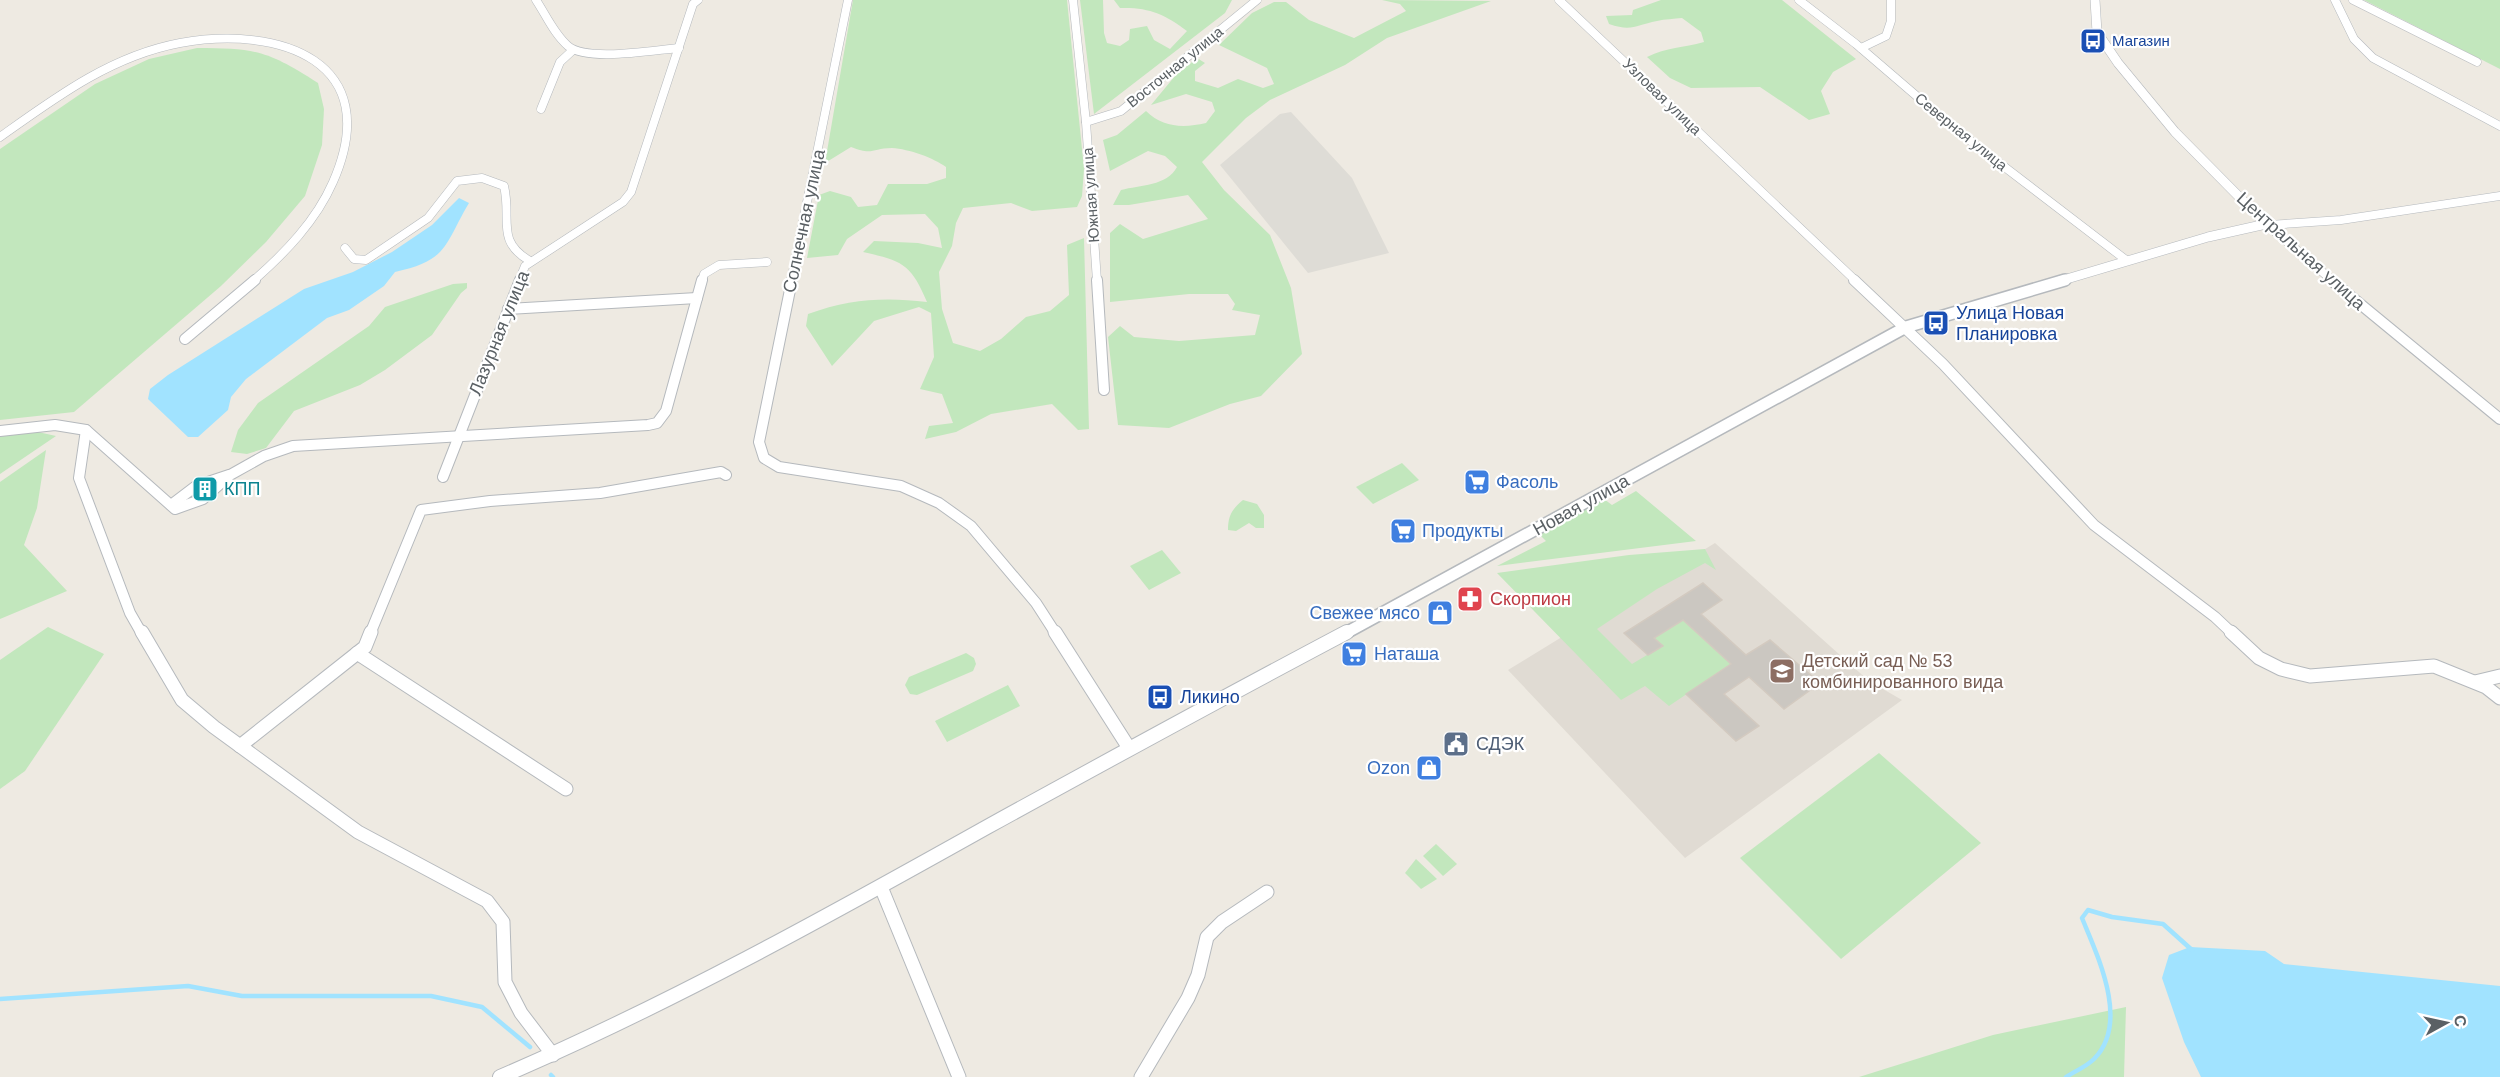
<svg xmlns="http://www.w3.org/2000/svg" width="2500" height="1077" viewBox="0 0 2500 1077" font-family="Helvetica,sans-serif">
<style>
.industrial{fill:#dedcd6}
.education{fill:#e0dbd3}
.green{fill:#c2e7bd}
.water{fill:#a1e3ff}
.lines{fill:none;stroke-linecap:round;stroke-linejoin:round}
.stream{stroke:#a1e3ff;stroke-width:4.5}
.building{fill:#cbc7c1;stroke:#d3cac0;stroke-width:1.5}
.minor-far2-casing{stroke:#b5b9bd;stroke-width:9}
.minor-far1-casing{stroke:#b5b9bd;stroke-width:12}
.minor-casing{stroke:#b5b9bd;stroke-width:15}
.tertiary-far2-casing{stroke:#b5b9bd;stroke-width:10}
.tertiary-far1-casing{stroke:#b5b9bd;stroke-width:14}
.tertiary-casing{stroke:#b5b9bd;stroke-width:16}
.minor-far2{stroke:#fff;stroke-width:8}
.minor-far1{stroke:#fff;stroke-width:10}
.minor{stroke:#fff;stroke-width:13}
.tertiary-far2{stroke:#fff;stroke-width:9}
.tertiary-far1{stroke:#fff;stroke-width:11}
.tertiary{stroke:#fff;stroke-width:14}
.labels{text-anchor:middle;stroke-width:4.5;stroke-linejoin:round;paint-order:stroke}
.far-transit-label{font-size:15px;fill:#164399;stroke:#fff;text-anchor:start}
.far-street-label{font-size:15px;fill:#5a6064;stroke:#fff}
.street-label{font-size:18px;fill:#5a6064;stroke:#fff}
.transit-label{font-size:18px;fill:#164399;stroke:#fff;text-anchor:start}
.shop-label{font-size:18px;fill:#366cbe;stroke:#fff;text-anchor:start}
.culture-label{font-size:18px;fill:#0d838f;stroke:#fff;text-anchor:start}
.health-label{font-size:18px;fill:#be3a42;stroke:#fff;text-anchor:start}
.education-label{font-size:18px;fill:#785e54;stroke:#fff;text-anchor:start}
.service-label{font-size:18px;fill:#4e5e75;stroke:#fff;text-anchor:start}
</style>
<rect width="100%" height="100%" fill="#eeeae2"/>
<path class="industrial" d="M1291,112L1352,178L1389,253L1308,273L1220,165L1280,114Z"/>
<path class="education" d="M1715,543L1869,681L1902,700L1685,858L1508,670Z"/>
<g class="green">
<path d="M853,0H1067L1084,169L1082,196L1077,207L1032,211L1011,203L963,208L956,223L952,246L939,272L942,309L953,343L980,351L1001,339L1026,317L1050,311L1069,295L1067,245L1084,238L1089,429L1078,430L1052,404L991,414L956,432L925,439L929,426L953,423L942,394L920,389L934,357L931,313L919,307L874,321L832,366L806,326L808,314C850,299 884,297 927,302C911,264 903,261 863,252L874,241L918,243L942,248L938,228L925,214L882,215L847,239L838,255L807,258L819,195L830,191L851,197L858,207L877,205L888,184H927L946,178V167C934,158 909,149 892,148C872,148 873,156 851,147L825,163Z"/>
<path d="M1080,0H1103L1104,33L1107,43L1120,46L1129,40L1130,29L1147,26L1154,40L1170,49L1187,31C1165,14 1148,7 1120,8L1114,0H1232L1225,13L1094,114Z"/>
<path d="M1382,0L1491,1L1387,38L1345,65L1270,100L1246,118L1202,162L1224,190L1270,235L1291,288L1302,354L1261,396L1230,404L1169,428L1118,425L1108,337L1120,326L1134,337L1179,341L1255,335L1260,315L1232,310L1235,304L1228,294H1189L1110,302V233L1120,224L1143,239L1208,219L1188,195L1129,205H1113L1121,190C1140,185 1167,186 1177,167L1165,156L1148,151L1110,171L1103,140L1117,135L1146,111C1163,128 1184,128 1206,123L1215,111L1212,102L1186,94L1151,105L1175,76L1197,58L1205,63L1195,71V81L1218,88L1238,79L1263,88L1274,84L1267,68L1219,45L1252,13L1274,2H1286L1309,20L1354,38L1406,11L1400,4Z"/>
<path d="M1661,0H1782L1856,59L1833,72L1821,91L1830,114L1809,120L1760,87L1691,88L1670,78L1647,57C1667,47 1683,48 1704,42L1701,32L1682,18C1674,19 1665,19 1657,21C1636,25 1632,32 1609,24L1606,16L1632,15L1633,10Z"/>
<path d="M2364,0H2500V69Z"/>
<path d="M197,48C256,48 268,51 318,83L324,109L322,145L305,196L266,242L221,286L74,412L0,420V149L95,84L149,59Z"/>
<path d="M467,283V288L461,293L432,335L385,370L360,385L294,411L266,448L247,454L231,452L238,430L258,403L369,326L385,307L453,284Z"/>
<path d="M38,432L56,436L0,474V436Z"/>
<path d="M46,450L37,508L24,545L67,591L0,619V482Z"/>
<path d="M1402,463L1419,480L1373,504L1356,487Z"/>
<path d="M1636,491L1696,541L1497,566L1546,541L1539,534L1604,499L1612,505Z"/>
<path d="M1243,500L1257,504L1264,515V528H1256L1249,523L1236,531L1228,530C1228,516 1232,509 1243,500Z"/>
<path d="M1705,549L1716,570L1705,563L1657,589L1597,629L1632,664L1662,646L1654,638L1683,620L1731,664L1669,706L1645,686L1621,700L1497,573L1629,555Z"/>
<path d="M1162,550L1181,573L1149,590L1130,566Z"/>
<path d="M48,627L104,654L25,771L0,789V660Z"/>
<path d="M966,653L974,658L976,664L973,671L917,695L910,694L905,685L909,677Z"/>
<path d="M1008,685L1020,706L947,742L935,721Z"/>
<path d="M1879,753L1981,843L1841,959L1740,858Z"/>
<path d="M1436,844L1457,864L1443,876L1423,856Z"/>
<path d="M1416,859L1437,879L1421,889L1405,873Z"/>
<path d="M2126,1007L2124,1077H1859L1993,1035Z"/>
</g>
<g class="water">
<path d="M459,198L469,203C444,245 449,260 395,272L384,286L349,310L327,318L246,379L231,397L228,410L198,437H188L148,399L150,389L168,375L304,289L353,272L392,252L432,225Z"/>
<path d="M2190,947L2265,951L2284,964L2500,986V1077H2201L2184,1042L2162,978L2169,955Z"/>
</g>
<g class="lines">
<g class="stream">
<path d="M0,999L188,986L242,996H431L482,1007L530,1047"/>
<path d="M551,1075L553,1077"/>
<path d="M2066,1077C2075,1071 2086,1067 2094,1059C2130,1023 2098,957 2082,918L2088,910L2112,917L2163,924L2192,950"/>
</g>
</g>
<path class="building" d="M1703,583L1722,600L1701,614L1746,655L1770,640L1820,683L1784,709L1749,677L1724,694L1759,726L1736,741L1686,694L1731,664L1683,620L1654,638L1663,646L1648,655L1624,633Z"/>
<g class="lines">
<g class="minor-far2-casing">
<g id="minor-far2">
<path d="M536,0C546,15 554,34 568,46C587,62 654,50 679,48"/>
<path d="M1073,0L1086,122L1097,281"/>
<path d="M1559,0L1856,281"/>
<path d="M1799,0L1856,44L1955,129L2126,260"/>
<path d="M2335,0L2354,39L2373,58L2500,126"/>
<path d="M2353,0L2477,62"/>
<path d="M1861,48L1886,36L1891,21V0"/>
<path d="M541,109L560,62L573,50"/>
<path d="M1086,122L1121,111L1257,0"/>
<path d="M0,137C56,97 111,56 180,43C280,25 386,61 333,182C316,221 285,253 253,281"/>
<path d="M2266,224L2333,281"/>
<path d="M2269,225L2341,220L2500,196"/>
<path d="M345,248L354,259L366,260L428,218L457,181L482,178L504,186C512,219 495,241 530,261"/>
<path d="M519,281L525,266L623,202L631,192L693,4L698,0"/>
<path d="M702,281L704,274L719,265L767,262"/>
<path d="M791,281L848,0"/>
</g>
</g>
<g class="minor-far1-casing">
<g id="minor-far1">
<path d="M792,280L759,442L764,458L779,467L901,486L939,503L971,526L1036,603L1056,634"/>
<path d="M1097,280L1104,390"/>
<path d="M1854,280L1943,364L2094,525L2215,617L2233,634"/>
<path d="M2331,280L2500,419"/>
<path d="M508,309L697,298"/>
<path d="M185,339L255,280"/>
<path d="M86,430L79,478L130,613L142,634"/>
<path d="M0,431L55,425L86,430L175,509L203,499L230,475L264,456L293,446L648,425L657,423L666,411L702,280"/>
<path d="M443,477L520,280"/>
<path d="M171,505L196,486L229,475"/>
<path d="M370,634L421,510L490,501L600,493L721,472L726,475"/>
</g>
</g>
<g class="minor-casing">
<g id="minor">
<path d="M142,632L182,700L214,727L358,832L487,901L503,922L505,982L521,1013L553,1055"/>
<path d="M1055,632L1129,748"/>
<path d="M2231,632L2259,658L2281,669L2310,676L2434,666L2486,687L2500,698"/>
<path d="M357,653L566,789"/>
<path d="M2475,682L2500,676"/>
<path d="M240,746L365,647L371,632"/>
<path d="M881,887L959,1077"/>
<path d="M1141,1077L1188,998L1198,975L1207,937L1222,922L1267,892"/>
</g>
</g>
<g class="tertiary-far2-casing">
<g id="tertiary-far2">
<path d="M2095,0L2097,32L2118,63L2175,132L2266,224"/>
<path d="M2060,281L2208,237L2266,224"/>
</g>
</g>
<g class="tertiary-far1-casing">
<path id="tertiary-far1" d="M1344,634L1906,327L2065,280"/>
</g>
<g class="tertiary-casing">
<path id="tertiary" d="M500,1077C668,1005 828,916 987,827C1107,761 1226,696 1347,632"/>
</g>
<use href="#minor-far2" class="minor-far2"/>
<use href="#minor-far1" class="minor-far1"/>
<use href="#minor" class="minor"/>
<use href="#tertiary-far2" class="tertiary-far2"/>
<use href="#tertiary-far1" class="tertiary-far1"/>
<use href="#tertiary" class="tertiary"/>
</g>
<defs>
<g id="bus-square" transform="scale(1.35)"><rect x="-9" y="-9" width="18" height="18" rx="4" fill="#1a4fb4" stroke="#fff"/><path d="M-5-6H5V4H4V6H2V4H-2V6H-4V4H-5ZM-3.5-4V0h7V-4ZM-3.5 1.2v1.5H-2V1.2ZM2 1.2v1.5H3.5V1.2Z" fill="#fff"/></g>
<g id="supermarket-square" transform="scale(1.35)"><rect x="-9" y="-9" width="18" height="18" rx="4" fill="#3f7fe0" stroke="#fff"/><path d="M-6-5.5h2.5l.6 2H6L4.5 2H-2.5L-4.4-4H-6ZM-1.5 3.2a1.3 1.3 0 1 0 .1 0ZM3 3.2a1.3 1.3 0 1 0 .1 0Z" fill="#fff"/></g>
<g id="building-square" transform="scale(1.35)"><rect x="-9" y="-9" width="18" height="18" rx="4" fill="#0f9aa8" stroke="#fff"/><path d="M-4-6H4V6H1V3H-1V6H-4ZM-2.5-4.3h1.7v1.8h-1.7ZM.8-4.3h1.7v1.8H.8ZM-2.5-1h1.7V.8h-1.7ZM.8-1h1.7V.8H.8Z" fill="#fff"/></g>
<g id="pharmacy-square" transform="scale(1.35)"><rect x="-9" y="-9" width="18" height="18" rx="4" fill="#e0444e" stroke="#fff"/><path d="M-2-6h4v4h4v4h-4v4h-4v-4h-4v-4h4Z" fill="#fff"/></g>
<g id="shop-square" transform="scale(1.35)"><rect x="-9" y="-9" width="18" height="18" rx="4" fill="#3f7fe0" stroke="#fff"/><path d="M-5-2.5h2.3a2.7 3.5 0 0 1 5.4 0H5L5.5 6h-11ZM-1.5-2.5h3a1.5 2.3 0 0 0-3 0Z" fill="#fff"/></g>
<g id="school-square" transform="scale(1.35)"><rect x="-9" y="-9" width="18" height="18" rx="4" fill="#8d6e63" stroke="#fff"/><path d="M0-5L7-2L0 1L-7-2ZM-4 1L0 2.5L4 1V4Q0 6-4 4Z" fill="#fff"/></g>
<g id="civic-square" transform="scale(1.35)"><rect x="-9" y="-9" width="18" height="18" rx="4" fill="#5c6f8a" stroke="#fff"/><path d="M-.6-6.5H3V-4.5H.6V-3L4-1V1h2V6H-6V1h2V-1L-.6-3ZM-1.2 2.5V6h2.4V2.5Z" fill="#fff"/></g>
</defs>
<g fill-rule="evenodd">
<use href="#bus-square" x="2093" y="41"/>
<use href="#bus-square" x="1936" y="323"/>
<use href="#supermarket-square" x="1477" y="482"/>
<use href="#building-square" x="205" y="489"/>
<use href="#supermarket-square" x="1403" y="531"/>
<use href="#pharmacy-square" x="1470" y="599"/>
<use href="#shop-square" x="1440" y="613"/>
<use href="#supermarket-square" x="1354" y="654"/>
<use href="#school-square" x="1782" y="671"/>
<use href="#bus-square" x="1160" y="697"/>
<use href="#civic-square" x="1456" y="744"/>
<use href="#shop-square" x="1429" y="768"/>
</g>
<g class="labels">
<g class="far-transit-label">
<text x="2112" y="46">Магазин</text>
</g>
<g class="far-street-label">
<text transform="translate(1175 67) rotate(-39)" y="5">Восточная улица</text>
<text transform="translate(1662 97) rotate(44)" y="5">Узловая улица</text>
<text transform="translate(1961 132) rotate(39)" y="5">Северная улица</text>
<text transform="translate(1091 195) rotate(-94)" y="5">Южная улица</text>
</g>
<g class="street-label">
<text transform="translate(804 221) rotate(-78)" y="6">Солнечная улица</text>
<text transform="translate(2301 251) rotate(42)" y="6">Центральная улица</text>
<text transform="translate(499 333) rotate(-68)" y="6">Лазурная улица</text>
<text transform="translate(1581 505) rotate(-29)" y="6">Новая улица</text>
</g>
<g class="transit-label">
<text x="1956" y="319">Улица Новая<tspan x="1956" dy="21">Планировка</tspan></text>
<text x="1180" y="703">Ликино</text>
</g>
<g class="shop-label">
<text x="1496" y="488">Фасоль</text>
<text x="1422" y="537">Продукты</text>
<text x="1420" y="619" text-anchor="end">Свежее мясо</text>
<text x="1374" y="660">Наташа</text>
<text x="1410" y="774" text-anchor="end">Ozon</text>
</g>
<g class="culture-label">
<text x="224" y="495">КПП</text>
</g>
<g class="health-label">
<text x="1490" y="605">Скорпион</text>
</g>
<g class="education-label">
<text x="1802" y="667">Детский сад № 53<tspan x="1802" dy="21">комбинированного вида</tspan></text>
</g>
<g class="service-label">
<text x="1476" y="750">СДЭК</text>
</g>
</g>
<g transform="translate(2446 1023) rotate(82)" stroke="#ffffff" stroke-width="4.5" paint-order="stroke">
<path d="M0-4.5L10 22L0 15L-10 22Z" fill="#5a6064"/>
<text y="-9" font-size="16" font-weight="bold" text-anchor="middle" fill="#5a6064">С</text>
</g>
</svg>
